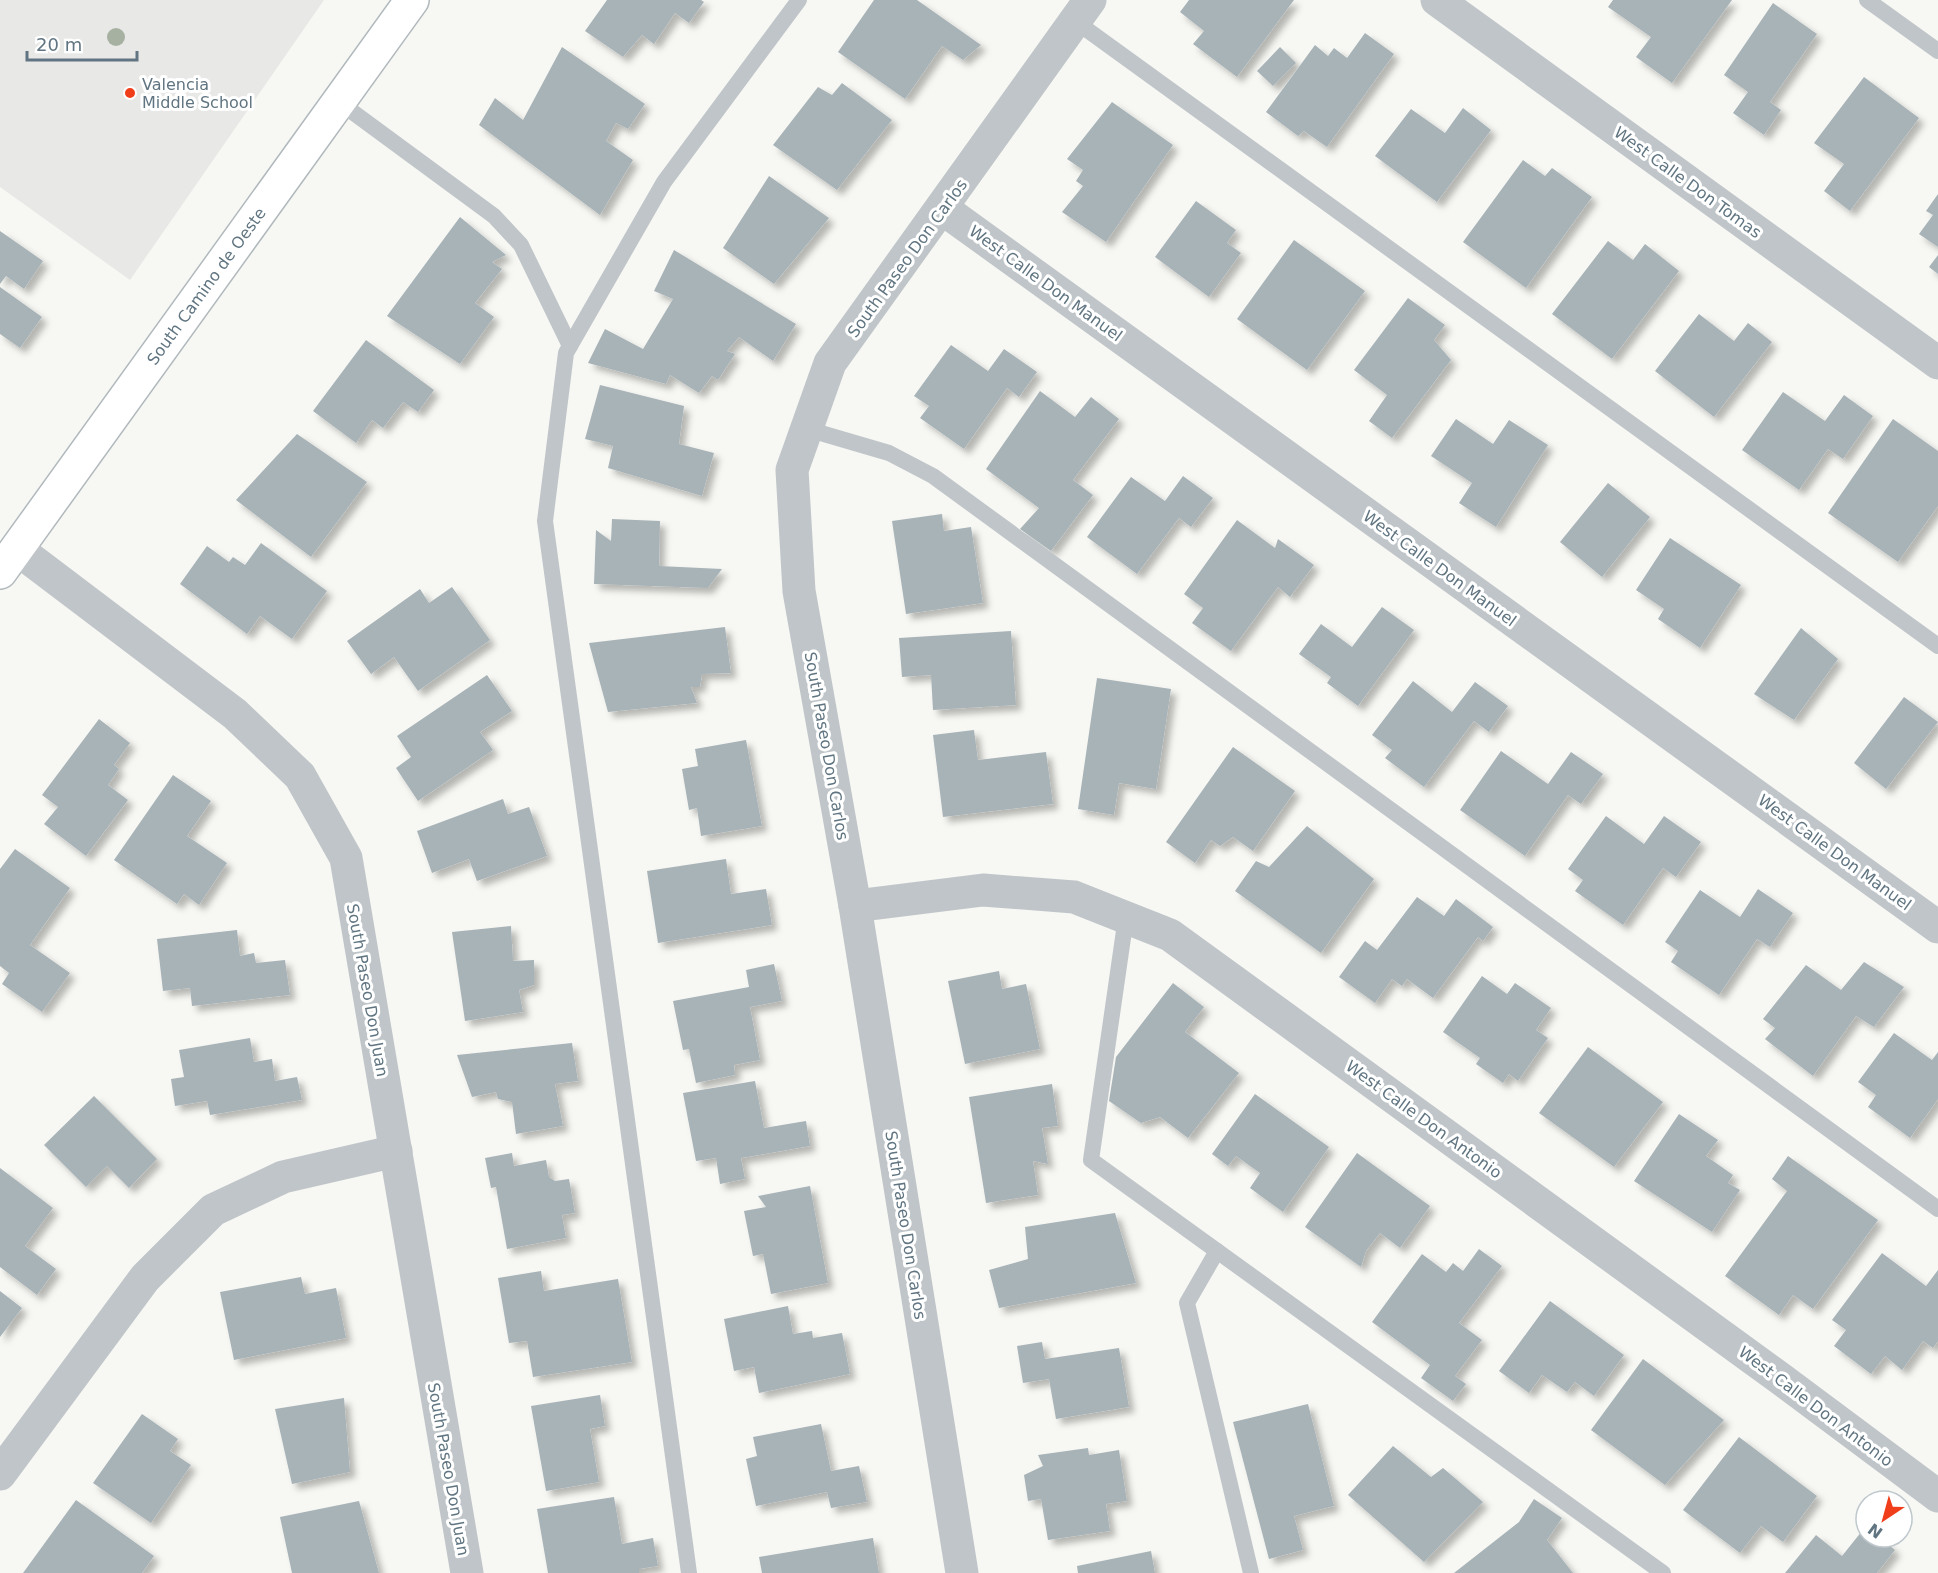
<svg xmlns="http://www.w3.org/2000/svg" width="1938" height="1573" viewBox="0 0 1938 1573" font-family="'DejaVu Sans',sans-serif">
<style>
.built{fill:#e8e8e7}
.building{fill:#a8b3b8;filter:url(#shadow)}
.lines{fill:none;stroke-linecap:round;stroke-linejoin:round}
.secondary-casing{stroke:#b1b9bd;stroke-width:36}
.lane{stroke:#bfc5c8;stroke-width:16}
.street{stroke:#bfc5c8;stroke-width:33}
.secondary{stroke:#fff;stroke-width:33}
.tree{fill:#a7b1a2}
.poi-dot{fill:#f03e1b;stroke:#fff;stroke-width:2}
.labels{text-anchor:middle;stroke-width:6;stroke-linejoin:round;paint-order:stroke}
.poi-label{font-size:16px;fill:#607581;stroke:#fff;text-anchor:start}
.street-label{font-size:16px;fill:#607581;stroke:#fff}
</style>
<defs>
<filter id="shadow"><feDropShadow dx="5.5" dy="5.5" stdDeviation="3" flood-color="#0004"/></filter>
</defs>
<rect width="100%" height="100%" fill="#f7f7f3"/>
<path class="built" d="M0,0H324L130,280L0,187Z"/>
<g class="building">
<path d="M607,0H701L704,2L689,23L675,13L654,44L642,35L623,57L585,31Z"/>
<path d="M874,0H917L981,45L963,60L942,46L905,99L838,52Z"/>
<path d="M1189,0H1294L1237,77L1193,44L1204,31L1180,12Z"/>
<path d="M1613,0H1732L1672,83L1636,57L1651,37L1608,7Z"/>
<path d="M1773,3L1817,34L1770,102L1781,110L1764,135L1733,113L1748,92L1724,75Z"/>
<path d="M1365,33L1394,54L1327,147L1304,131L1298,136L1266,112L1315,45L1328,56L1334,48L1347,58Z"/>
<path d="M562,47L645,104L628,129L616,123L606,141L633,160L600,215L479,125L495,98L523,120Z"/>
<path d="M1280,47L1296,63L1273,86L1257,71Z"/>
<path d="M1864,77L1919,118L1850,211L1824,191L1844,164L1814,143Z"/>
<path d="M842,83L892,120L837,190L773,145L818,87L832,95Z"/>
<path d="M1112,102L1173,145L1106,242L1062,212L1083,186L1076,181L1083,170L1067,159Z"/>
<path d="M1463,108L1491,130L1437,202L1375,156L1411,109L1445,133Z"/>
<path d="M1523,160L1545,176L1552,168L1592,197L1526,288L1463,242Z"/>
<path d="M769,176L829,218L774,284L723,248Z"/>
<path d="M1938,194V247L1919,234L1933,215L1926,211Z"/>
<path d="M1196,201L1236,230L1227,243L1241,253L1209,297L1155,257Z"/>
<path d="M460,217L506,255L492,262L502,269L475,303L494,317L460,364L387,316Z"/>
<path d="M0,231L43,261L24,289L6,276L0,284Z"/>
<path d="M1294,240L1365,291L1307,370L1237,319Z"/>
<path d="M1608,241L1633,260L1645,244L1679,271L1612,359L1552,314Z"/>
<path d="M674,250L796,324L773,361L739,337L727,351L735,354L718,380L712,376L699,393L670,375L666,384L588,363L605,329L643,349L673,299L654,291Z"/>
<path d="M1938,255V274L1929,267Z"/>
<path d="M0,287L42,317L20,348L0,334Z"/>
<path d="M1408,298L1445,325L1434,340L1451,360L1392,438L1369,421L1387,395L1354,370Z"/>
<path d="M1699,314L1734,341L1748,323L1772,342L1714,417L1655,371Z"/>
<path d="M366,340L434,390L418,412L403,402L383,428L372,420L356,443L313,411Z"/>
<path d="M951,345L988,371L1004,349L1037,372L1019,397L1007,388L964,449L920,418L929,406L914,396Z"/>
<path d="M600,385L684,406L679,444L714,453L702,496L608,468L613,446L585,439Z"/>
<path d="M1040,391L1075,417L1091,397L1119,419L1073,480L1093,495L1051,551L1020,529L1039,508L986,469Z"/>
<path d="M1783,392L1825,421L1844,395L1873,416L1843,459L1828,449L1799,490L1742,450Z"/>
<path d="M1456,419L1493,444L1509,420L1548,445L1496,527L1459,503L1472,483L1431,456Z"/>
<path d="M1893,419L1938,451V506L1898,562L1828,513Z"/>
<path d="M297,434L367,482L311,557L236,500Z"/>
<path d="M1183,476L1213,498L1191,527L1179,518L1137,574L1087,537L1131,477L1165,501Z"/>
<path d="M1608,483L1650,517L1602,577L1560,542Z"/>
<path d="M942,514L944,531L971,527L983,603L906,614L892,521Z"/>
<path d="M612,519L660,521L659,566L722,569L708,588L594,584L596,530L611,541Z"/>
<path d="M1237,520L1275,548L1278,539L1314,565L1290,597L1278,587L1231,651L1192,623L1203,608L1184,594Z"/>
<path d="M1670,538L1741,585L1700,648L1658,619L1664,609L1636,590Z"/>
<path d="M261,543L327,591L292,639L260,616L247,634L180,584L207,546L229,562L233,557L245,565Z"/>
<path d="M452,587L490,640L418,691L394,657L371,674L347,641L420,589L429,603Z"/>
<path d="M1382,607L1414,630L1358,706L1327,683L1331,677L1299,654L1321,624L1352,647Z"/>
<path d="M725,627L731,673L702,674L700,687H691L697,703L608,712L589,643Z"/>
<path d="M1801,628L1838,659L1794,720L1754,694Z"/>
<path d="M1011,631L1016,705L933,710L931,675L902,677L899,638Z"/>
<path d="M487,675L512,711L480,732L493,750L418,801L396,768L411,757L397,736Z"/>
<path d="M1097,678L1171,689L1156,789L1119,783L1114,815L1078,809Z"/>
<path d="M1413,681L1452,712L1475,682L1508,706L1489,732L1474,721L1424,787L1385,758L1392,750L1372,735Z"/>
<path d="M1904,697L1938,722L1886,789L1854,763Z"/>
<path d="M99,719L130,743L114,765L119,769L108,785L128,800L86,856L44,824L58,807L42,795Z"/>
<path d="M974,730L978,760L1046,752L1053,804L943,817L933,735Z"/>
<path d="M746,740L762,826L701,836L697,808L689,810L682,769L698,766L695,749Z"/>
<path d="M1233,747L1295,791L1253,851L1233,837L1220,846L1211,840L1195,863L1166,842Z"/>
<path d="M1501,751L1548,784L1571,752L1603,774L1581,804L1568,795L1525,856L1460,810Z"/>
<path d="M173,775L211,801L187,836L227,863L199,905L184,894L177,904L114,860Z"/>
<path d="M503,799L508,814L529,807L547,856L477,881L469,859L432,873L417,831Z"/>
<path d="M1606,816L1644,844L1664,816L1701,842L1676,877L1663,868L1623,925L1575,891L1583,880L1568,869Z"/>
<path d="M1307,826L1374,879L1321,953L1235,891L1256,861L1269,867Z"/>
<path d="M15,849L70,888L30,945L70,973L42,1012L2,984L9,973L0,966V869Z"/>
<path d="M726,859L731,894L766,889L772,925L658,943L647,871Z"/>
<path d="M1758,889L1793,913L1770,947L1757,939L1719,995L1671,962L1678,951L1665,942L1700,890L1740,917Z"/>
<path d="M1417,897L1444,916L1456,899L1493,927L1483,941L1478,937L1433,998L1407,979L1402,986L1392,979L1375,1003L1339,977L1365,941L1377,950Z"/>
<path d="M511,926L513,961L534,960V985L519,990L523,1012L465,1021L452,932Z"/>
<path d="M237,930L240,956L254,953L256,963L285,960L290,995L192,1006L190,988L163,991L157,939Z"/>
<path d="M1864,962L1904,987L1874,1027L1856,1016L1813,1076L1765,1039L1775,1028L1763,1019L1806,965L1841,990Z"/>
<path d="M774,964L782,1001L750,1007L760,1060L734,1065L735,1075L696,1083L689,1049L683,1050L673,1001L749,987L746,970Z"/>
<path d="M999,971L1002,989L1026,984L1040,1049L965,1064L948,981Z"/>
<path d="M1482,976L1507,994L1515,983L1551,1008L1536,1030L1548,1038L1518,1081L1509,1074L1503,1083L1476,1064L1480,1058L1443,1032Z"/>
<path d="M1173,983L1204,1007L1185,1032L1239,1073L1188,1138L1160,1117L1141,1123L1109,1101L1116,1057Z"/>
<path d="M1894,1033L1932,1060L1938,1052V1099L1910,1138L1868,1107L1876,1095L1858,1082Z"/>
<path d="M250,1038L254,1062L272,1059L275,1081L297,1077L302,1100L210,1115L207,1101L175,1106L171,1079L184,1077L179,1050Z"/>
<path d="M572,1043L578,1081L555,1084L563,1126L516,1134L512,1102L498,1099L496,1092L472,1097L457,1055Z"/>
<path d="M1588,1047L1663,1102L1614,1167L1539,1113Z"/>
<path d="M755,1081L764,1128L806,1121L810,1146L741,1158L745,1179L720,1184L716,1158L696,1161L683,1093Z"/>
<path d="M1052,1084L1058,1126L1042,1128L1048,1164L1033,1161L1038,1195L986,1203L969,1097Z"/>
<path d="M1255,1094L1329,1147L1283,1212L1250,1188L1260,1173L1236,1156L1228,1166L1212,1154Z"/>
<path d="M94,1096L157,1159L129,1188L107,1166L86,1187L44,1145Z"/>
<path d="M1679,1114L1718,1140L1706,1156L1733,1175L1728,1183L1740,1190L1712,1232L1634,1181Z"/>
<path d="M512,1153L514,1166L546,1160L549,1177L555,1181L569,1179L575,1213L562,1215L566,1238L507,1249L496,1187L491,1188L485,1158Z"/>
<path d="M1357,1153L1430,1206L1400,1248L1380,1233L1366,1251L1361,1267L1305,1227Z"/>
<path d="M1788,1156L1878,1220L1813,1309L1793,1295L1779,1315L1725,1276L1787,1191L1772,1179Z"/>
<path d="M0,1168L53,1208L25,1246L56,1269L37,1295L0,1267Z"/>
<path d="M810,1186L828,1283L771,1294L763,1254L753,1256L744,1211L766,1207L758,1196Z"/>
<path d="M1115,1213L1136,1283L999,1308L989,1270L1028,1259L1025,1227Z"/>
<path d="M1479,1249L1502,1266L1459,1323L1482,1340L1455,1376L1466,1384L1453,1401L1421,1378L1430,1365L1372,1322L1422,1254L1446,1272L1453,1263L1463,1271Z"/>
<path d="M1882,1253L1926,1286L1938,1270V1341L1933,1348L1923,1341L1902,1370L1885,1356L1871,1374L1834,1346L1846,1330L1832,1320Z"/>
<path d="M541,1271L544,1291L618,1279L632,1362L533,1377L527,1341L509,1343L498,1278Z"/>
<path d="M301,1277L305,1294L336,1288L346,1338L234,1360L220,1292Z"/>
<path d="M0,1291L22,1308L0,1337Z"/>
<path d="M1550,1301L1624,1355L1594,1396L1575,1382L1567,1392L1542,1375L1529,1393L1499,1371Z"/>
<path d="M788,1306L793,1334L812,1331L813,1338L842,1333L850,1374L759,1393L754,1367L734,1371L724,1319Z"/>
<path d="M1042,1342L1045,1359L1119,1348L1129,1407L1056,1419L1049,1379L1023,1383L1017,1346Z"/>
<path d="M1643,1359L1724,1420L1665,1485L1591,1430Z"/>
<path d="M600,1395L605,1426L590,1429L599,1482L546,1491L531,1406Z"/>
<path d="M344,1398L350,1472L292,1484L275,1409Z"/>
<path d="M1308,1404L1334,1506L1294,1516L1303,1550L1269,1559L1233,1422Z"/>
<path d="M142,1414L178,1439L170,1451L191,1465L151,1523L93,1483Z"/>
<path d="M821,1424L831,1471L859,1466L867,1502L831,1508L827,1492L756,1506L746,1459L757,1456L753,1437Z"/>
<path d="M1739,1437L1817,1496L1783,1542L1761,1526L1740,1553L1683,1510Z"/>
<path d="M1393,1446L1431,1477L1443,1468L1483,1502L1424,1562L1348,1495Z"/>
<path d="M1088,1448L1089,1455L1119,1450L1127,1501L1106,1504L1110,1531L1048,1540L1041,1499L1028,1501L1024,1475L1043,1466L1038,1455Z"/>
<path d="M614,1497L622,1544L653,1538L658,1566L639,1569V1573H548L537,1509Z"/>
<path d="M1534,1499L1562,1518L1547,1540L1573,1573H1454L1519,1522Z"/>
<path d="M76,1500L154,1556L142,1573H23Z"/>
<path d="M359,1501L379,1573H292L280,1517Z"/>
<path d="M1866,1526V1537H1879L1895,1550L1877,1573H1785L1816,1535L1842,1556Z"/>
<path d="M873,1538L879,1573H762L759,1557Z"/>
<path d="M1151,1551L1155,1573H1078L1077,1566Z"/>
</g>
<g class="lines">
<g class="secondary-casing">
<path id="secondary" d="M0,572L412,0"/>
</g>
<g class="lane">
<path d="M1867,0L1938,51"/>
<path d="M1075,21L1938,646"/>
<path d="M339,102L494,216L521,245L570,346"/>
<path d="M807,429L889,453L933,476L1938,1209"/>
<path d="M1126,917L1091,1160L1663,1573"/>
<path d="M1217,1251L1187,1303L1251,1573"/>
<path d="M689,1573L545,521L566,353L664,182L799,0"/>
</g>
<g class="street">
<path d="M1437,0L1938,363"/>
<path d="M943,209L1938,927"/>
<path d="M17,549L235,714L300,776L346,858L467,1573"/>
<path d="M855,906L983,890L1074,897L1170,935L1781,1379L1938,1496"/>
<path d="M0,1474L145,1278L213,1210L283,1177L396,1151"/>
<path d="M962,1573L855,906L799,591L792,470L830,363L1090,0"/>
</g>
<use href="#secondary" class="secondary"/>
</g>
<circle class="tree" cx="116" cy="37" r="9"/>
<circle class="poi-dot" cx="130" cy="93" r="6"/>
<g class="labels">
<g class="poi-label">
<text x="142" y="90">Valencia<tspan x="142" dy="18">Middle School</tspan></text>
</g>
<g class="street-label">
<text transform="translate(1688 182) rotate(36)" y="6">West Calle Don Tomas</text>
<text transform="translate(907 258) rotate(-54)" y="6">South Paseo Don Carlos</text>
<text transform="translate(1046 283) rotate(36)" y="6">West Calle Don Manuel</text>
<text transform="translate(206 286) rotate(-54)" y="6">South Camino de Oeste</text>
<text transform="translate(1440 568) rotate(36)" y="6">West Calle Don Manuel</text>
<text transform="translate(827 746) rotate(80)" y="6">South Paseo Don Carlos</text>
<text transform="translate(1835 852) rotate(36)" y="6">West Calle Don Manuel</text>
<text transform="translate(368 990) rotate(80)" y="6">South Paseo Don Juan</text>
<text transform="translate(1424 1119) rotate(36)" y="6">West Calle Don Antonio</text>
<text transform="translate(906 1225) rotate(81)" y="6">South Paseo Don Carlos</text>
<text transform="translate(1816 1406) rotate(37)" y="6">West Calle Don Antonio</text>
<text transform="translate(449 1469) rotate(80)" y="6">South Paseo Don Juan</text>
</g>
</g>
<g transform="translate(1884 1519) rotate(216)"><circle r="28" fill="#ffffff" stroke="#bfc8cd" stroke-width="1.5"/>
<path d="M0-4.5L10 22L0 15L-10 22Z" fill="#f03e1b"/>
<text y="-9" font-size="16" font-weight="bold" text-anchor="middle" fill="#607581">N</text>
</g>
<path d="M27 51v9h110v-9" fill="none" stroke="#607581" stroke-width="3"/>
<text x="36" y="51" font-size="18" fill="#607581" stroke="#ffffff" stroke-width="4.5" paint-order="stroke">20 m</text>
</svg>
